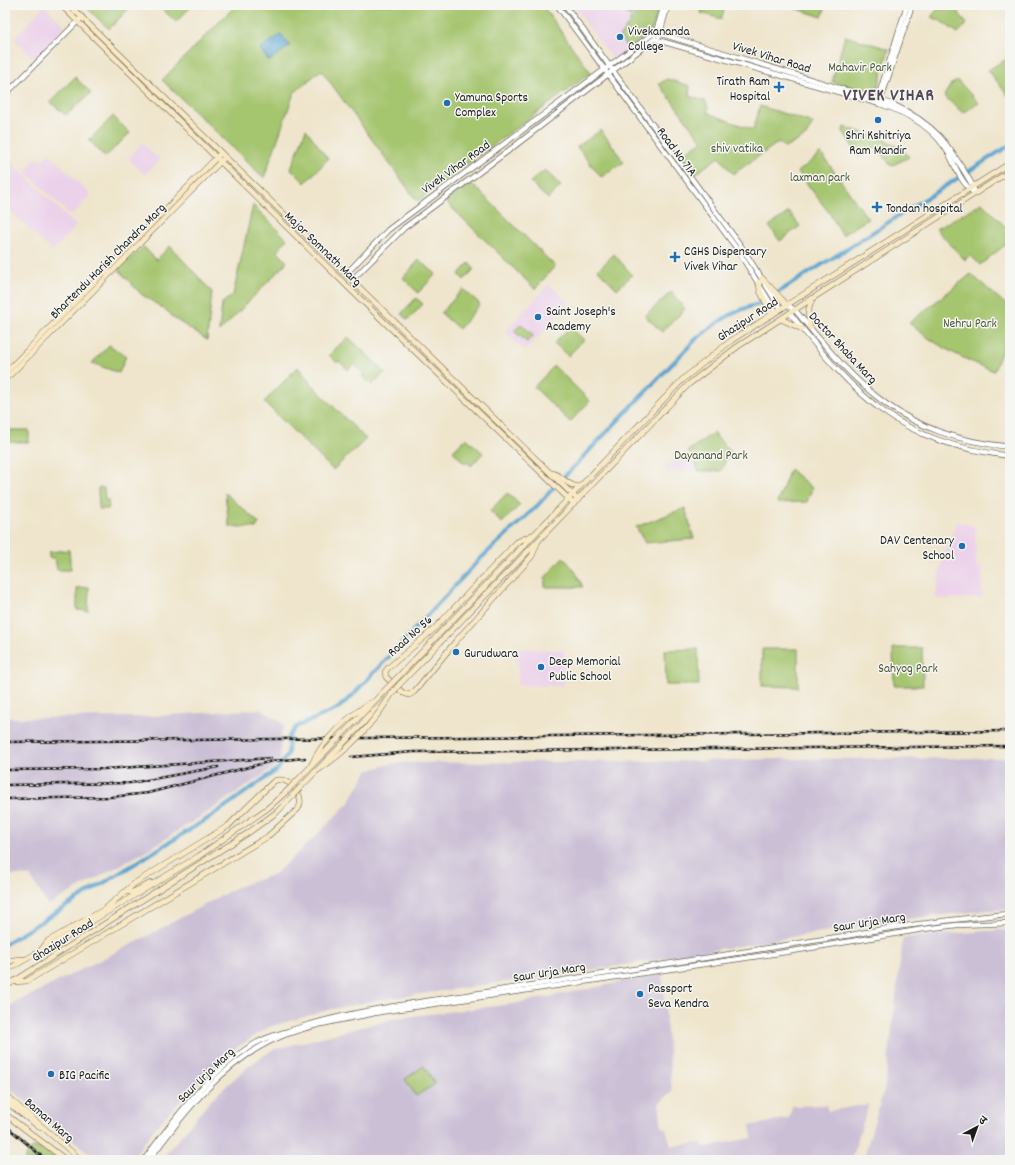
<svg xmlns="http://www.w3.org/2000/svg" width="1015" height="1165" viewBox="0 0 1015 1165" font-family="Dekko,'Playpen Sans Deva',sans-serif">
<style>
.built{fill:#ecd1ea}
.industrial{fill:#cbbfd5}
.green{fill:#a5c56e;stroke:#607045}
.water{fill:#59a3d0;stroke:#3a6076}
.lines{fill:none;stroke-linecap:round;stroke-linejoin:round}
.canal{stroke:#59a3d0;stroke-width:4}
.tertiary-casing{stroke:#66625a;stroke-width:6}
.secondary-casing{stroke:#66625a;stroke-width:6}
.tertiary{stroke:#fff;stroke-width:4.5}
.secondary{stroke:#f8e8c3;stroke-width:5}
.rail-casing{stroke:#1c1c1c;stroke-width:2.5}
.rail{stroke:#f6f6f2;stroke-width:1;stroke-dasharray:3;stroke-linecap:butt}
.secondary-bridge-casing{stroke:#66625a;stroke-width:6;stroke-linecap:butt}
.secondary-bridge{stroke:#f8e8c3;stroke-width:5}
.poi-dot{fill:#1f6fb2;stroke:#f6f6f2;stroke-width:1.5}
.labels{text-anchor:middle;stroke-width:3;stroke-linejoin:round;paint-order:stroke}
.poi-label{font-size:13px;fill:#1c1c1c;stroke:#f6f6f2;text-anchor:start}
.street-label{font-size:13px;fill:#1c1c1c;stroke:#f6f6f2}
.park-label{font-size:13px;fill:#4c5739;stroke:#f6f6f2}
.district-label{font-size:17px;font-weight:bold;letter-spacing:1px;fill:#544956;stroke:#f6f6f2}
</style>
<rect width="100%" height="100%" fill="#f6f6f2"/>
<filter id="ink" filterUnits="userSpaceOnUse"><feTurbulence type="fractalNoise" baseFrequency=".025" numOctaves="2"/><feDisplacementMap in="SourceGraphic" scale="8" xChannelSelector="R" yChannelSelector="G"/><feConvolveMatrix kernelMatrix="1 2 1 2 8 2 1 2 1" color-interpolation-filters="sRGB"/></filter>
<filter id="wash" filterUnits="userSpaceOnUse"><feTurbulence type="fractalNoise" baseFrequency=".012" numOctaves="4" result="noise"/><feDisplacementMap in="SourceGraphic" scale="16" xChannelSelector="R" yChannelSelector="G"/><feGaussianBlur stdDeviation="0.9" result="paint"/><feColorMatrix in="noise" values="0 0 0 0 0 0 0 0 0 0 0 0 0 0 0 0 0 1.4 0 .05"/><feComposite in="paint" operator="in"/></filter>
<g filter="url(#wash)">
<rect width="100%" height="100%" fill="#efe5cc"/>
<g class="built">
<path d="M573,5H659L651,32L613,60Z"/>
<path d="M44,6L65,26L34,59L14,39Z"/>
<path d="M142,143L160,160L145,175L128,158Z"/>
<path d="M49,154L91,195L71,216L25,171L37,158L41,161Z"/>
<path d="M5,156L76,226L52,251L5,205Z"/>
<path d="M549,284L569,304L525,351L505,332Z"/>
<path d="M687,451L694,461L696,471L667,472L664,467Z"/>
<path d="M956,522L975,526L976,566H982V598L935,599L940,570Z"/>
<path d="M518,649L564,650V686L518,685Z"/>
</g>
<g class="industrial">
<path d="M261,709L285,725L281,733L280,763L208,812L144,852L48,905L30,876L5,875V718L140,717Z"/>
<path d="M1010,758V910H990L889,921L611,967L378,1000L328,1010L269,1027L228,1053L193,1087L154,1129L131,1160H98L5,1085V1008L138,941L237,887L275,874L315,837L350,801L367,771L393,763L702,761L776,759Z"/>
<path d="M998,930H1010V1160H863L885,1086L903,938Z"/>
<path d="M662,974L672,1092L659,1103L662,1127L666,1128L671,1146L701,1143L704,1147L752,1138L750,1126L789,1118L792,1106L826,1105L828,1111L869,1104L851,1160H161L210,1101L246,1068L272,1050L397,1018L513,1004Z"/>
</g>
<g class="green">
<path d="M84,5H132L109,29Z"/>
<path d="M158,5H193L176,22Z"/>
<path d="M236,5H542L591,73L417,201L321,70L294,93L264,178L162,80Z"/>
<path d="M620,5H638L640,8L631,16L627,14Z"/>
<path d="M651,5H660L651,32L628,49L619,36L626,30L625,28L631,23L629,21L646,6Z"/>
<path d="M704,5H726L721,19L701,13Z"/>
<path d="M785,5H826L822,17Z"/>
<path d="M941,5H953L967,24L958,33L939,20L931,17Z"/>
<path d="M845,36L889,49L876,95L832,82Z"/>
<path d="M1010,57V98L988,70Z"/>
<path d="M75,77L91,93L66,115L50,102Z"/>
<path d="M667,79L690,86L689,96L705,101L708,107V113L753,130L760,106L813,123L806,136L785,148L779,142L733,174L719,157L695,174L680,156L702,141L659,84Z"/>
<path d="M958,81L979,103L963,113L944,96L951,84Z"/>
<path d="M113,116L130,133L105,157L89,140Z"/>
<path d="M844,127C865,134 895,139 909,157L891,166L878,147L859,157L843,131Z"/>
<path d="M306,129L328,159L305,183L291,169Z"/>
<path d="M601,130L624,162L601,177L577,147Z"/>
<path d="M821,153L868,219L842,235L830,214L798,172Z"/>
<path d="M545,170L561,186L548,199L530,182Z"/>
<path d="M471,183L555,266L535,289L445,201Z"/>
<path d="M982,203L1010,231V241L980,265L970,255L965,260L936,229Z"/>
<path d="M253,205L287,239L277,251L287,262L219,332L222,303L233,295Z"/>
<path d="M789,212L800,226L780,241L769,226Z"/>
<path d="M170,246L212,292L207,340L172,317L170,313L141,294L118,269L144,247L156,260Z"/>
<path d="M614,254L632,275L617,289L598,270Z"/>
<path d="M419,260L436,274L418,293L403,278Z"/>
<path d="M469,263L474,269L464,280L459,274Z"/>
<path d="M971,274L1010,308V328L994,371C961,358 936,346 909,323Z"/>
<path d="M463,289L480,304L459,329L441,313Z"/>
<path d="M671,292L685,309L662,332L645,316Z"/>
<path d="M416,298L423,304L408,320L401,314Z"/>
<path d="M521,324L533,335L527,342L514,331Z"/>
<path d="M570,327L584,340L568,356L554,343Z"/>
<path d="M348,337L385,372L372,385L362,376L364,374L354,364L348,370L339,361L337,363L329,355Z"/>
<path d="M109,345L126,356L119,373L92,363Z"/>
<path d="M554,366L590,401L570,422L534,387Z"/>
<path d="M298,367L311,384L366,439L333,470L264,402Z"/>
<rect x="5" y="430" width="24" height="12"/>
<path d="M713,433L730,451L721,471H698L695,461L688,451Z"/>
<path d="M466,438L483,453L471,466L468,462L465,464L453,451Z"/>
<path d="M790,469L812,488L807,502L777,503Z"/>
<path d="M98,488H104L105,500H108L109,509H99Z"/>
<path d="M225,493L259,523L256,528L229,526Z"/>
<path d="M507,493L520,505L502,523L490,511Z"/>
<path d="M685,508L694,539L645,543L636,527Z"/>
<path d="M69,550L71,570H57L55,558H49V552Z"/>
<path d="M563,557L575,571L583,587H545V578Z"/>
<path d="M89,587L88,611L77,610V588Z"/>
<path d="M893,648H922L923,686H894Z"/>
<path d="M698,649L699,685H666L665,650Z"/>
<path d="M762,649H798V687L762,686Z"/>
<path d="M424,1066L435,1084L416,1096L405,1079Z"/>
<path d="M33,1147L44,1149L57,1160H25V1157Z"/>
</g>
<path class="water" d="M281,34L290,46L269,61L260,49Z"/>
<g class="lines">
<g class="canal">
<path d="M561,480L696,339C716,323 735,309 760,304L1010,145"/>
<path d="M5,944L212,816L278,769L288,754L289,736L296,727L337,709L351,697L479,560L537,506L556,485"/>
</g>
</g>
</g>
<g filter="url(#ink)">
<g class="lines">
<g class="tertiary-casing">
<g id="tertiary">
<path d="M557,5L737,249L776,312"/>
<path d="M565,5L741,246L781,309"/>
<path d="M655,35L664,5"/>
<path d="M659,36L668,5"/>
<path d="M5,95L82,17"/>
<path d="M877,101L907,5"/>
<path d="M880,102L912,5"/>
<path d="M346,274L388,230L400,221L655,32L892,104C936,124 949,145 973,186L975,193"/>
<path d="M352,280L404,228L512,148L654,39L880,104C908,113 934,127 949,154C955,166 961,182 972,191"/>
<path d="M787,305L795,310C861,390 901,435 1010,447"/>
<path d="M790,313C856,397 899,443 1010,456"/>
<path d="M144,1160C174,1119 212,1068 256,1043C268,1036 282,1033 295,1029C353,1010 414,1003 474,994C595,976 716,956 837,937C857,935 877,929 897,927C935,922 972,917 1010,914"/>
<path d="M149,1160C184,1112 225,1059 282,1036C313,1024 347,1019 380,1012L793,951L924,929L957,925L1010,923"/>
</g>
</g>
<g class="secondary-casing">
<g id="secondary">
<path d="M61,5L350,289L574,504"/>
<path d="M69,5L578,500"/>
<path d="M762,278L787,305"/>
<path d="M759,282L760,291L772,315"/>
<path d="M781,319L802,329"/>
<path d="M810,328L808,311L812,300"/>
<path d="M5,373L219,155"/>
<path d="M5,378L11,374L223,159"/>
<path d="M551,473C564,475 564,485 579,487"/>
<path d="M532,535L517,542L434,629L388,668L385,672L386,677L403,693L409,695L414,692L456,641L532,556L538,541"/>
<path d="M394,681L683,379L732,340L1010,163"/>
<path d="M399,685L689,384L737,347L1010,171"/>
<path d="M362,724L390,695"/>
<path d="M125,892H133L151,883"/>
<path d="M5,964L13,960L23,959"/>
<path d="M5,971L74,932L199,856L268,808L288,790"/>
<path d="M12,982L27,981L267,837L298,809C307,797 288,774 274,781L228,826L135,883L105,909L48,941L41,950"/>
<path d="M5,987L248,833L277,812L294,794"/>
<path d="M5,1095L81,1160"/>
<path d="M5,1101L39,1127"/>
<path d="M5,1114L66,1160"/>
</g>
</g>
<use href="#tertiary" class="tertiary"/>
<use href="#secondary" class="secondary"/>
<g class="rail-casing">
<g id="rail">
<path d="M5,742L1010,731"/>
<path d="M351,757L413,752L1010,746"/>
<path d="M5,770L104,769L271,758"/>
<path d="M5,785L131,783L218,767"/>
<path d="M5,799L111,797L148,793L272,761L305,758"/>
<path d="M5,1125L46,1160"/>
</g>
</g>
<use href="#rail" class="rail"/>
<g class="secondary-bridge-casing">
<g id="secondary-bridge">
<path d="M311,766C322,740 348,716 372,702"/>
<path d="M315,772C337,758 357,741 373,720C383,709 389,696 399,685"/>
<path d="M288,790L394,681"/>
<path d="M294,794L362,724"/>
</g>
</g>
<use href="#secondary-bridge" class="secondary-bridge"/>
</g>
</g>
<g class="poi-dot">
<circle cx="620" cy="37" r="4"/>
<path d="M777 81h4v4h4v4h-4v4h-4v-4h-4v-4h4z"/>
<circle cx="447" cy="103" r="4"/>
<circle cx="878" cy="120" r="4"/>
<path d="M875 201h4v4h4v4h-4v4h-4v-4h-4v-4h4z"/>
<path d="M673 251h4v4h4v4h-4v4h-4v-4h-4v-4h4z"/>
<circle cx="538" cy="317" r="4"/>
<circle cx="962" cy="546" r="4"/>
<circle cx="456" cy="652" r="4"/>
<circle cx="541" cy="667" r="4"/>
<circle cx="640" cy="994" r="4"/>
<circle cx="51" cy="1074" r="4"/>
</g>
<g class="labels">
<g class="poi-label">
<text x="628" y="35">Vivekananda<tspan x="628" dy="15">College</tspan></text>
<text x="770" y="85" text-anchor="end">Tirath Ram<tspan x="770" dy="15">Hospital</tspan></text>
<text x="455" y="101">Yamuna Sports<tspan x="455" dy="15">Complex</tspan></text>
<text x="878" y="139" text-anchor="middle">Shri Kshitriya<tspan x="878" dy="15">Ram Mandir</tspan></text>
<text x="886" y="212">Tondan hospital</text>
<text x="684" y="255">CGHS Dispensary<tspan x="684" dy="15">Vivek Vihar</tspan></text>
<text x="546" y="315">Saint Joseph's<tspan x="546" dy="15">Academy</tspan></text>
<text x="954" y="544" text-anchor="end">DAV Centenary<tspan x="954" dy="15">School</tspan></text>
<text x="464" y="657">Gurudwara</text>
<text x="549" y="665">Deep Memorial<tspan x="549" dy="15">Public School</tspan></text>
<text x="648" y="992">Passport<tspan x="648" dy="15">Seva Kendra</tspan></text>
<text x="59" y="1079">BIG Pacific</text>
</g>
<g class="street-label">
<text transform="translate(772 56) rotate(17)" y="5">Vivek Vihar Road</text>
<text transform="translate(678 151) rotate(53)" y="5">Road No 71A</text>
<text transform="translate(455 166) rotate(-36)" y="5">Vivek Vihar Road</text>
<text transform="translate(324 248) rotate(44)" y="5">Major Somnath Marg</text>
<text transform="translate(107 260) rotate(-45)" y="5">Bhartendu Harish Chandra Marg</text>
<text transform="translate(747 318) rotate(-33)" y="5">Ghazipur Road</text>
<text transform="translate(844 347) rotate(47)" y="5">Doctor Bhaba Marg</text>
<text transform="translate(409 635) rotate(-42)" y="5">Road No 56</text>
<text transform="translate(869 921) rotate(-9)" y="5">Saur Urja Marg</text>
<text transform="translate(62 939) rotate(-32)" y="5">Ghazipur Road</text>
<text transform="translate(549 971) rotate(-9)" y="5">Saur Urja Marg</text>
<text transform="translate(205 1074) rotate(-44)" y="5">Saur Urja Marg</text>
<text transform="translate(50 1119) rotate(41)" y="5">Baman Marg</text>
</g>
<g class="park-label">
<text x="860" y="71">Mahavir Park</text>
<text x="737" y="152">shiv vatika</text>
<text x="820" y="181">laxman park</text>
<text x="970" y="327">Nehru Park</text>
<text x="711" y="459">Dayanand Park</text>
<text x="908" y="672">Sahyog Park</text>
</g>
<g class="district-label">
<text x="889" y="100">VIVEK VIHAR</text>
</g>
</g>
<rect width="1015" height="1165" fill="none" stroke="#f6f6f2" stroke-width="20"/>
<g transform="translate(977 1127) rotate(41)" stroke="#f6f6f2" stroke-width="3" paint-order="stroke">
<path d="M0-3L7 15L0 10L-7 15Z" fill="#1c1c1c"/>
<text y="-6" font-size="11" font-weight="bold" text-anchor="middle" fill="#1c1c1c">उ</text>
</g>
</svg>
